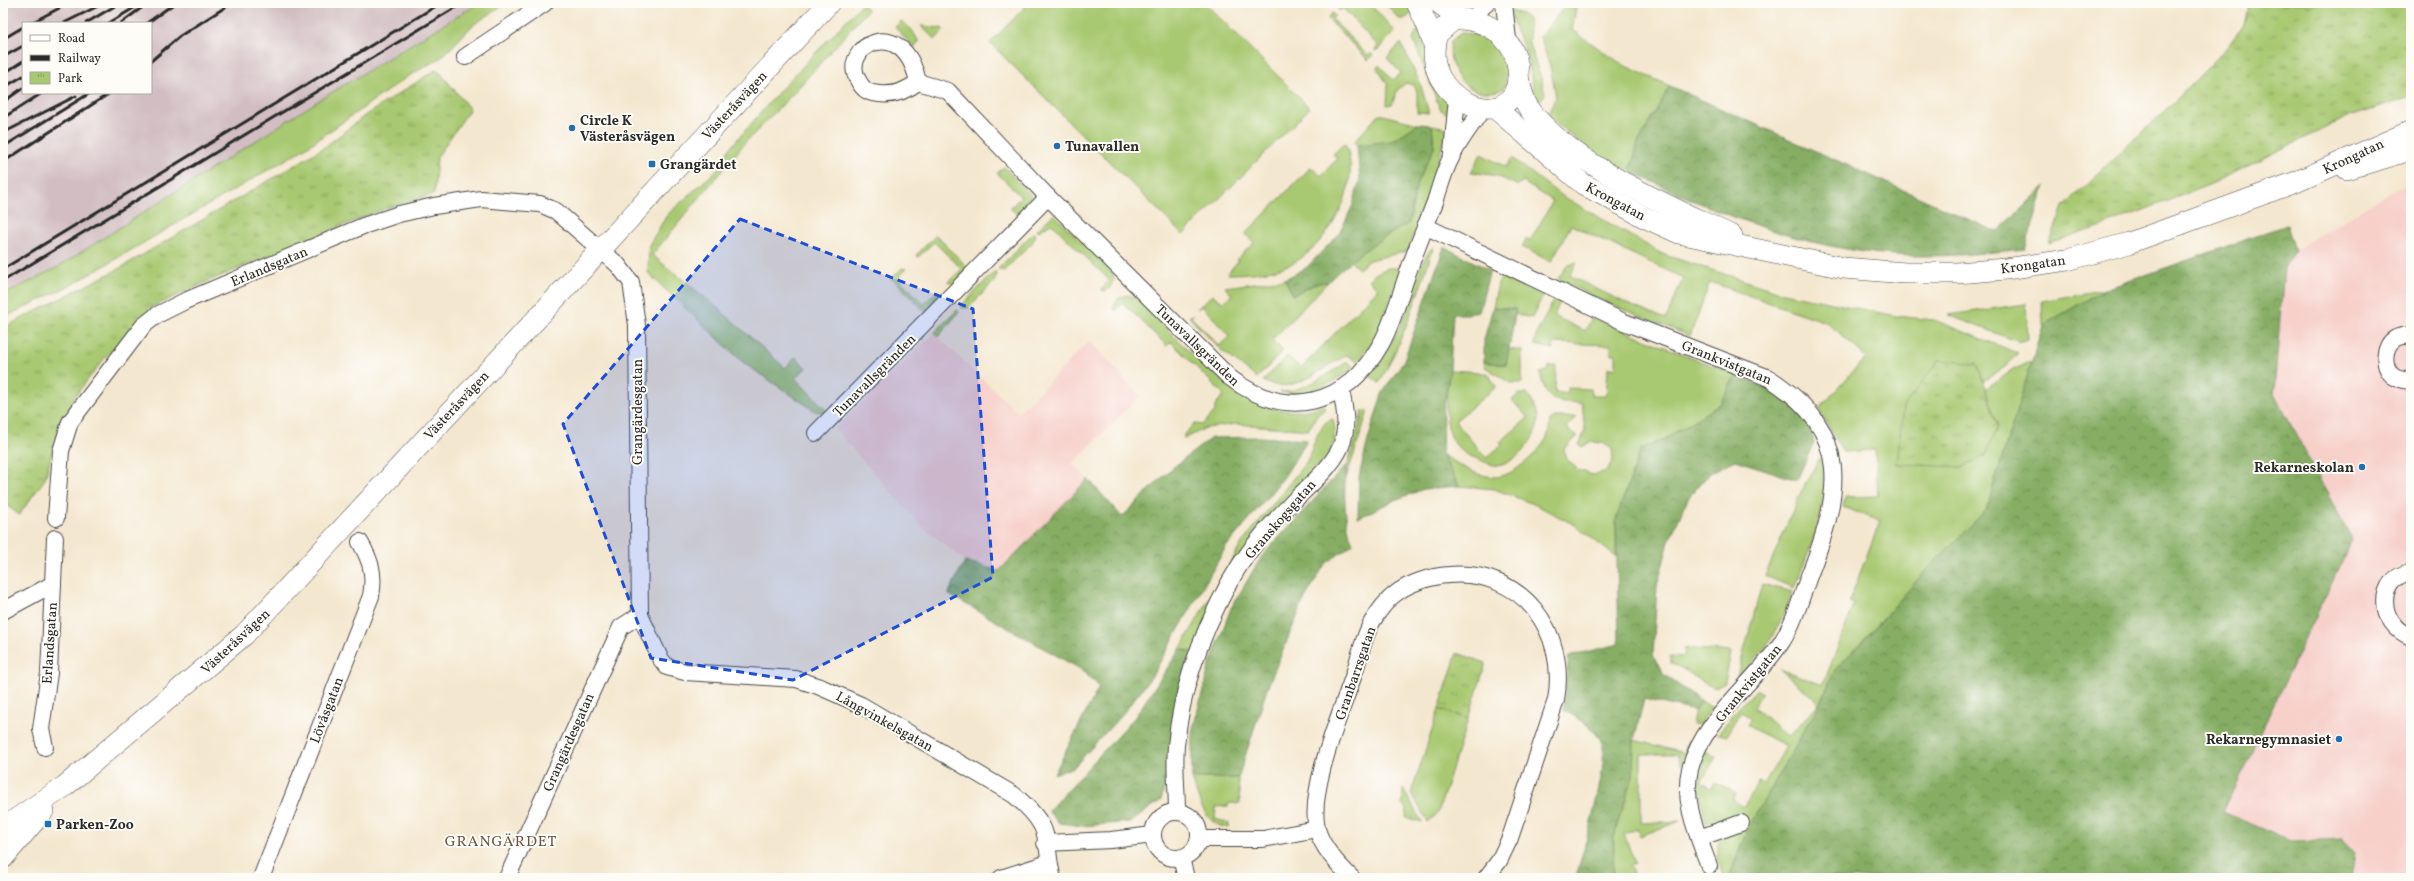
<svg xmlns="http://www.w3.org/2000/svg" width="2414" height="881" viewBox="0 0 2414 881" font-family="Vollkorn,serif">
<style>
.built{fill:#f7d0ca}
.railway{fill:#d2bec2;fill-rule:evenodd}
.grass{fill:#a8c971;stroke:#6a7a4e}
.forest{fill:url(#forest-crowns);stroke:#586c47}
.park{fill:url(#park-tufts);stroke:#6a7a4e}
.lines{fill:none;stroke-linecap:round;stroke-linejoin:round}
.minor-casing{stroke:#494744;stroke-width:18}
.tertiary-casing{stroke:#494744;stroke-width:22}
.minor{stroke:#fff;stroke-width:16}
.tertiary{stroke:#fff;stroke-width:21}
.rail{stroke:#2b2b2b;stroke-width:3}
.marked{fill:#1d4ed8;fill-opacity:0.2;stroke:#1d4ed8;stroke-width:3;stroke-dasharray:8 5;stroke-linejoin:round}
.poi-dot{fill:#1f6fb2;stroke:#fdfcf7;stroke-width:1.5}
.labels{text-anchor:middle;stroke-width:4;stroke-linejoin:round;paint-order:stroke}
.street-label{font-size:14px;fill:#2b2b2b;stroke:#fdfcf7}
.poi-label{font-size:14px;font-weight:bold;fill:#2b2b2b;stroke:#fdfcf7;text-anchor:start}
.neighbourhood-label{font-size:15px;letter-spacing:1px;fill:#6a5343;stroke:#fdfcf7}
</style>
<defs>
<pattern id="forest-crowns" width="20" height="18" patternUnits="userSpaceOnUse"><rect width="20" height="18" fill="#86ad63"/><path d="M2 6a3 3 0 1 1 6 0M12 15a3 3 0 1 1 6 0" fill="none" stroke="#6e8d52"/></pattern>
<pattern id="park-tufts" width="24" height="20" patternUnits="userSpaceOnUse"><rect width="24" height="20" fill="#a8c971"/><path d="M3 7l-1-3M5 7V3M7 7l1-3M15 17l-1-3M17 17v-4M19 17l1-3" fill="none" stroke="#89a35d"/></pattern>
</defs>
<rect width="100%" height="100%" fill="#fdfcf7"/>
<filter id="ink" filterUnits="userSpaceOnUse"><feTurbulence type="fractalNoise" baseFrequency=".025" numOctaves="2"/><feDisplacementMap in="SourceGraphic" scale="8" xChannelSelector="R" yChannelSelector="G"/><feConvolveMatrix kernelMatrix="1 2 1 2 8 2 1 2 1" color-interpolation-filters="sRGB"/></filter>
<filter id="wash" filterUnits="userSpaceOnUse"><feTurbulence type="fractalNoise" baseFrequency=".012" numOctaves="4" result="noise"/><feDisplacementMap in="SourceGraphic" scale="16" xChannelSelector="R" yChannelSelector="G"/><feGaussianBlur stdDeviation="0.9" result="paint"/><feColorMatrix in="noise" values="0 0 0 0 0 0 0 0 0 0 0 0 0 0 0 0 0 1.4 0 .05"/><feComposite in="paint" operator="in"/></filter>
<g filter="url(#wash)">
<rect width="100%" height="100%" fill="#f4e7cf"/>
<g class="built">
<path d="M2401,186L2411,187V878H2351L2355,853L2342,839L2290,841L2223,812L2352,540L2274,393L2284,268L2295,250Z"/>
<path d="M934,333L1018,413L1090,341L1140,396L1072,464L1088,479L999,571L965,561L921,526L835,429Z"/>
</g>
<path class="railway" d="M3,3H479L318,101L58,267L3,295ZM23,23H151V93H23Z"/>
<g class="grass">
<path d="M479,3H507L473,25L442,57L407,77L304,149L73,284L3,318V295L58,267L318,101Z"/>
<path d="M1029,3H1205L1310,108L1183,235L990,43Z"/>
<path d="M1334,3H1369L1395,31L1377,51L1375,50L1378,46L1343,8L1340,11L1333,4Z"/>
<path d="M1385,3H1409L1416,11L1404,19H1399Z"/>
<path d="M1568,3H1577L1572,30L1623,65L1670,86L1638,143L1630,171L1600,159L1547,116L1556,97L1550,66L1540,37Z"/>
<path d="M862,4L868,10L790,97L744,144L652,255L718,308L785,368L796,357L806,368L795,378L829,413L815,411L744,363L648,273L649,245L667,215L718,169L729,149L784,86Z"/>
<path d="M1511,11L1522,14L1529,20V44L1542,81L1545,94L1537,104C1531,88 1532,71 1527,55C1522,40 1511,27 1511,11Z"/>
<path d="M1332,13L1335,16L1332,19L1368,56L1371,53L1373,55L1368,60L1328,19Z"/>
<path d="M901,21L912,30L919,42L914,48L895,27Z"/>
<path d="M921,26L941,28L944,30L935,40Z"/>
<path d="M1418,29L1449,105L1447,114L1440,109L1413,39Z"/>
<path d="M1461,33C1491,33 1519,58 1503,89C1470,102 1445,73 1451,41Z"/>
<path d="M1401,43L1420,83L1429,113L1417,112V91L1413,85L1406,83L1398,89L1392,104L1387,105L1388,85L1377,68L1379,65L1393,80L1401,73L1387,58Z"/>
<path d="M1379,114L1418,124L1392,141L1357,145L1355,141Z"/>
<path d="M1432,125L1447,128L1426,203L1408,251L1369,260L1359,269L1349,260L1364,249L1409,223L1417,183L1434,148Z"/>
<path d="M1345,143C1362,181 1335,232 1304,256C1284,272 1252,274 1227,274L1238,261L1237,259L1254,243L1245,234L1311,167L1321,176L1337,159L1333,154Z"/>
<path d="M1481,154L1506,167L1512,158L1559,194L1662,254L1783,293L1896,316L1934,320L2018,353L2005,367L1983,381L1977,364L1903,407L1898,464L1998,427L1985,389L2013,370L2032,361L1986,510L1835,670L1818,707L1747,830L1729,878H1723L1718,859V842L1744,824L1741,816L1706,823L1698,787L1706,751L1716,757L1701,782L1711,788L1715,782L1736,794L1733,800L1744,807L1759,781L1764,784L1786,747L1747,725L1751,718L1741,712L1727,736L1718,734L1739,707L1757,690L1763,693L1753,706L1788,737L1819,703L1780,669L1823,685L1854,604L1849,602L1880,521L1843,507L1845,497L1878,496L1875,450L1843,452L1819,409L1866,357L1828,323L1710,282L1690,336L1600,300L1558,279L1567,266L1577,262L1570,276L1632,306L1666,319L1683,278L1571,225L1551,262L1522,247L1526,239L1530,241L1553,201L1523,182L1518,186L1497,176L1471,172Z"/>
<path d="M1004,167L1032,196L1026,213L1021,218L1010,208L1021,197L997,173Z"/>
<path d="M1054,214L1113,274L1114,279L1109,289L1104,291L1101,290L1109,280L1051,223L1039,231L1037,230Z"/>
<path d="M1033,233L1036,235L1032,243L1004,271L998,269Z"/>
<path d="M936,235L970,270L956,285L948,282L962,269L934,242L918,257L917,254Z"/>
<path d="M1434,246C1418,293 1404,340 1379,383L1370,376C1386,353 1399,331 1409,305C1416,285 1419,261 1434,246Z"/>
<path d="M902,268L906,269L898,278L924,304L937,291L940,302L928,314L894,280L891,279Z"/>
<path d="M1388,268H1399L1401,272L1377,335L1358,362L1347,355C1321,368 1293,397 1263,381L1287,356L1301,368L1378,289L1369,280L1375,274Z"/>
<path d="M995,271L997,274L994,282L968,308L960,307Z"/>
<path d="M1503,275L1543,295L1532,318L1514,314L1515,309L1493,307L1498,283Z"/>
<path d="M1285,279L1293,295L1318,283L1328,282L1272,340L1283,351L1257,378L1220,349L1189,317L1194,314L1191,317L1219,346L1230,336L1202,306L1197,309L1212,295L1223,302L1232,295L1225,287Z"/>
<path d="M2106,289L2043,325L2042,301Z"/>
<path d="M1128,295L1137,298C1180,340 1255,436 1323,405L1326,408L1317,416L1308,430L1237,424L1206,428L1184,439V434L1195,424L1203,425L1215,411V405L1224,395L1171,342L1167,346L1123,303L1115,311L1113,307L1119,298Z"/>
<path d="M1554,299L1560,302L1554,316L1585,331L1592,318L1736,375L1720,404L1665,439L1641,449L1616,519V557L1575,525L1536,505L1494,489L1459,486L1442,454C1458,464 1473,475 1493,477C1511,478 1535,456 1545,441C1549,436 1549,427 1550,420L1556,417H1577L1566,427L1572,434L1578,436L1564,449L1565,457L1578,470L1593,475L1607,471L1613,460L1612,449L1603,443L1590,442L1581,448L1579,445L1585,430L1582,403C1552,401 1548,404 1540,373L1547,371L1548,366H1556L1555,393H1567V388L1591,389V396H1606L1608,368H1616V354H1611V345L1554,343L1553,349L1534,345L1536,335Z"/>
<path d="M2026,304L2028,339L2019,342L1948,315Z"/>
<path d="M957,310L959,312L938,337L935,332Z"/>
<path d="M1509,349L1522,351V383H1510L1485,367L1484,362L1506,365Z"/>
<path d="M1347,362L1354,367C1333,383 1308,399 1280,392C1303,392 1328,374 1347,362Z"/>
<path d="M1450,370L1479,372L1489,375L1496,387L1455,421L1486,458L1502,445L1500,442L1528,418L1512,400L1519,394H1527C1533,402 1539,412 1538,422C1536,439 1518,460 1502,465C1494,467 1485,462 1478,459C1473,457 1466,455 1462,451C1440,434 1446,394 1450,370Z"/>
<path d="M1362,411H1368L1345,482C1347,457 1358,436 1362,411Z"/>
<path d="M1333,419L1335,429L1333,446L1326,458L1282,502L1194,652L1180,649L1242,543L1307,461L1318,433L1326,422Z"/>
<path d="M1823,458C1830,505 1812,545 1794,588L1765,576L1800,494L1819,459Z"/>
<path d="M1762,584L1793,592C1780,625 1765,656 1737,677Z"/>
<path d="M1685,648L1731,652L1725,683L1716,688C1696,682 1690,669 1671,664L1670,656L1684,657Z"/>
<path d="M1702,701L1712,708L1700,724H1692L1695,711Z"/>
<path d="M1439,709L1468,719L1438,813L1428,822L1411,793Z"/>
<path d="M1634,740L1684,753L1688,740L1690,743L1681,765L1677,754H1641V823L1680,821L1640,836L1637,829L1624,834L1635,863L1630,865L1635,878H1613L1614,834L1633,777Z"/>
<path d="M1192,778H1238L1240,804L1229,803L1228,806L1216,807L1215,819L1229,823V828C1204,826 1198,798 1192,778Z"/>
<path d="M1403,789L1422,822L1406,818L1407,809L1402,804Z"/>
</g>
<g class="forest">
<path d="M1670,86L1997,232L2045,186L2025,249C1977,254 1930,259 1882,254C1791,245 1711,210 1630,171L1638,143Z"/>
<path d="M1418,124L1432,125L1434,148L1417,183L1409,223C1377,241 1353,256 1328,282L1318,283L1293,295L1285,279L1306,268L1339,234L1353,205L1360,179L1357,145L1392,141Z"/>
<path d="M2287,225L2295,250L2284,268L2274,393L2352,540L2223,812L2290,841L2342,839L2355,853L2351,878H1729L1747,830L1818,707L1835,670L1871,633L1924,572L1986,510L2043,325L2106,289Z"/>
<path d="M1444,247L1490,270L1479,312L1467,314H1453L1450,370L1443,410L1442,454L1459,486L1424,489L1395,500L1358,518L1359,476L1368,440L1382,394L1404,360Z"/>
<path d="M1493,307L1516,309L1506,365L1484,362V340Z"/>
<path d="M1736,375L1790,399L1809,425L1814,442L1797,480L1735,460L1710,473L1689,497L1670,538L1657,586L1653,655L1664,675L1702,701L1695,711L1644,699L1634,740L1633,777L1614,834L1613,878H1576C1582,853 1610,764 1602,743C1595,728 1577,717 1563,710L1569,656L1619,644L1616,519L1641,449L1665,439L1720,404Z"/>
<path d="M1259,437L1307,440L1284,477L1226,547L1152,676L1125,711L1074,767L1054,774L1099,687L1082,670L948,594L965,561L999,571L1088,479L1122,517L1170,470L1211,438Z"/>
<path d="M1346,465C1344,493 1343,518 1353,544L1325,564L1304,600L1268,686L1238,778H1192V732L1210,664L1231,608L1262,556Z"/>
<path d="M1180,649L1194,652L1169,770L1161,800L1131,822L1083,826L1059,823L1048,811L1135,717Z"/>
</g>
<g class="park">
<path d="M2249,3H2411V96L2350,116L2211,184L2113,222L2049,244L2063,207L2179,97L2223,52L2244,25Z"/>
<path d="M437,69L470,109L437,157L434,194L381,210L211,280L152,307L108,354L75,396L57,434L45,479L19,515L3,502V328L122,267L280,174L326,146L367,114Z"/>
<path d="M1939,360L1977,364L1998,427L1984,457L1960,467L1897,464L1903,407Z"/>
<path d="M1457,653L1486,663L1468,719L1439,709Z"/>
</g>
</g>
<g filter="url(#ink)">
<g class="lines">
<g class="minor-casing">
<g id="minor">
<path d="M1504,3L1508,40"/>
<path d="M1472,20L1486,3"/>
<path d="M465,57L545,3"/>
<path d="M918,82C903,12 839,47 858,80C861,86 866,92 873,93C890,97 905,92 918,82L948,91L1048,197L1229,377C1286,421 1345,407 1381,344C1392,324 1398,302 1405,281C1414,254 1425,228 1435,202C1440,187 1444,170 1452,156C1460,139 1473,124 1483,108"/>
<path d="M1452,153L1457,97"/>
<path d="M1425,226L1624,322L1769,378C1854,433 1841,493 1809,576C1801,598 1794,623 1781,643C1754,683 1702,721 1690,769C1682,802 1698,835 1709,866"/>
<path d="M2411,335C2406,336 2400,336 2396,338C2383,345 2382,367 2393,376C2398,380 2405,380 2411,381"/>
<path d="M816,433L1048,197"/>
<path d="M56,518L61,451L70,422L143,326L157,315L185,301L363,226L399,214L434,206L481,199L540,204L556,211L618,265L631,282L637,325L640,615L660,658L667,667L685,672L796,679L818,686L861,705L1014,795C1026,805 1039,817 1044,831C1049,846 1048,863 1053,878"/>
<path d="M2411,572C2376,578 2377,624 2411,637"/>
<path d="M3,611L53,584"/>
<path d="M45,747L41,729L49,673L55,538"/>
<path d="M1177,812C1177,790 1174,768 1176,746C1181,689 1202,633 1229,583C1244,556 1264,531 1286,509C1303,490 1337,465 1343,440C1348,423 1344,406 1341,389"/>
<circle cx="1176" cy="835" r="23"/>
<path d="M1699,838L1741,823"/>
<path d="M1199,839H1263L1317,829"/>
<path d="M1045,843L1111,840L1153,835"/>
<path d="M1181,858L1186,878"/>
<path d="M261,878L371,596C375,574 371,561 360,542"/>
<path d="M507,878L621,627L640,615"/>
<path d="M1001,878L1048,863"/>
<path d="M1352,878C1338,865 1322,847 1317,829C1308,790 1340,715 1353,677C1359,659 1363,638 1372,622C1378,612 1386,601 1395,594C1409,583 1431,576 1449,575C1522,569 1568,631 1556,700L1510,838L1499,861L1486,878"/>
</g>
</g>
<g class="tertiary-casing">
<g id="tertiary">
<path d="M1417,3L1428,27L1434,45"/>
<path d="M1439,3L1461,19"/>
<path d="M1461,19C1536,24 1534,124 1475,106C1466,102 1456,98 1449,90C1434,74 1431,54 1437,34L1453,20Z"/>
<path d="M1518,78C1521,88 1523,98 1528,107C1568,164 1670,206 1732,236"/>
<path d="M1495,108L1583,184L1644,217L1679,233L1844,268L1905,273H1957L2006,269L2067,260L2129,243L2296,182L2411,131"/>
<path d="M2347,169L2411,150"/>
<path d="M3,828L65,786L244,635L829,3"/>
<path d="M3,858L43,811"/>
</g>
</g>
<use href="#minor" class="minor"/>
<use href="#tertiary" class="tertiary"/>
<g class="rail">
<path d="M31,23L69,3"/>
<path d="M64,23L104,3"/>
<path d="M86,23L120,3"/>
<path d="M109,23L142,3"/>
<path d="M121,23L148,3"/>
<path d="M147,23L175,3"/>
<path d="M3,39L23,27"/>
<path d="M3,57L23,46"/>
<path d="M151,61L180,36L232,3"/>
<path d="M3,74L23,61"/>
<path d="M3,88L23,76"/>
<path d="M3,102L23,88"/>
<path d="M3,118L42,93"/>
<path d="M3,133L76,96"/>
<path d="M3,147L90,93"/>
<path d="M3,162L110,93"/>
<path d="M3,269L441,3"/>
<path d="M3,281L463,3"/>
</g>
</g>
</g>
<path class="marked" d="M740,219L973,309L993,577L793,680L651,658L563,424Z"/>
<g class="poi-dot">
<circle cx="572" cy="128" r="4"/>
<circle cx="1057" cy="146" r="4"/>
<rect x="648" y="160" width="8" height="8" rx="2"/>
<circle cx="2362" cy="467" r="4"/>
<circle cx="2339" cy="739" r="4"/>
<rect x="44" y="820" width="8" height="8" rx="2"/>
</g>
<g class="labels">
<g class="street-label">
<text transform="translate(734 105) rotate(-47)" y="5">Västeråsvägen</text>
<text transform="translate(2353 156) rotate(-25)" y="5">Krongatan</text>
<text transform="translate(1616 201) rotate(28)" y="5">Krongatan</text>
<text transform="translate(2033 264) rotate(-8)" y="5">Krongatan</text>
<text transform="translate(269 266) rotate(-23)" y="5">Erlandsgatan</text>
<text transform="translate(1198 345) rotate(44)" y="5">Tunavallsgränden</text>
<text transform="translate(1727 362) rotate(22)" y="5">Grankvistgatan</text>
<text transform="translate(874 375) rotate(-45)" y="5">Tunavallsgränden</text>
<text transform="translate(456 405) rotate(-47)" y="5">Västeråsvägen</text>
<text transform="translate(637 412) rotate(-90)" y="5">Grangärdesgatan</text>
<text transform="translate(1280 519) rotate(-49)" y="5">Granskogsgatan</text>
<text transform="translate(235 641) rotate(-43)" y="5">Västeråsvägen</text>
<text transform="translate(49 643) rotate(-86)" y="5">Erlandsgatan</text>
<text transform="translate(1355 673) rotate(-71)" y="5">Granbarrsgatan</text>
<text transform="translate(1748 683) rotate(-51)" y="5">Grankvistgatan</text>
<text transform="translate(326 710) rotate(-69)" y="5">Lövåsgatan</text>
<text transform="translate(885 721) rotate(29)" y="5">Långvinkelsgatan</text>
<text transform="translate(568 742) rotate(-66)" y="5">Grangärdesgatan</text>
</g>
<g class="poi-label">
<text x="580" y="125">Circle K<tspan x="580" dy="16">Västeråsvägen</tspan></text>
<text x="1065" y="151">Tunavallen</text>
<text x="660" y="169">Grangärdet</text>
<text x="2354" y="472" text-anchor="end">Rekarneskolan</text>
<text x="2331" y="744" text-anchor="end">Rekarnegymnasiet</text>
<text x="56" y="829">Parken-Zoo</text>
</g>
<g class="neighbourhood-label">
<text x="501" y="846">GRANGÄRDET</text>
</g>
</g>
<rect width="2414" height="881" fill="none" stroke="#fdfcf7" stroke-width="16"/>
<rect x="22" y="22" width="130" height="72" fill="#fdfcf7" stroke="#a9a8a5"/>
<rect x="30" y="35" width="20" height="6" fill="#ffffff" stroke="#a9a8a5"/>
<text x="58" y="42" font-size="12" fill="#2b2b2b">Road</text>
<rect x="30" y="55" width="20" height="6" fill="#2b2b2b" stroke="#a9a8a5"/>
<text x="58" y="62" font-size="12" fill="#2b2b2b">Railway</text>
<rect x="30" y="72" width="20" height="12" fill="url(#park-tufts)" stroke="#a9a8a5"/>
<text x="58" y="82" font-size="12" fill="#2b2b2b">Park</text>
</svg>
